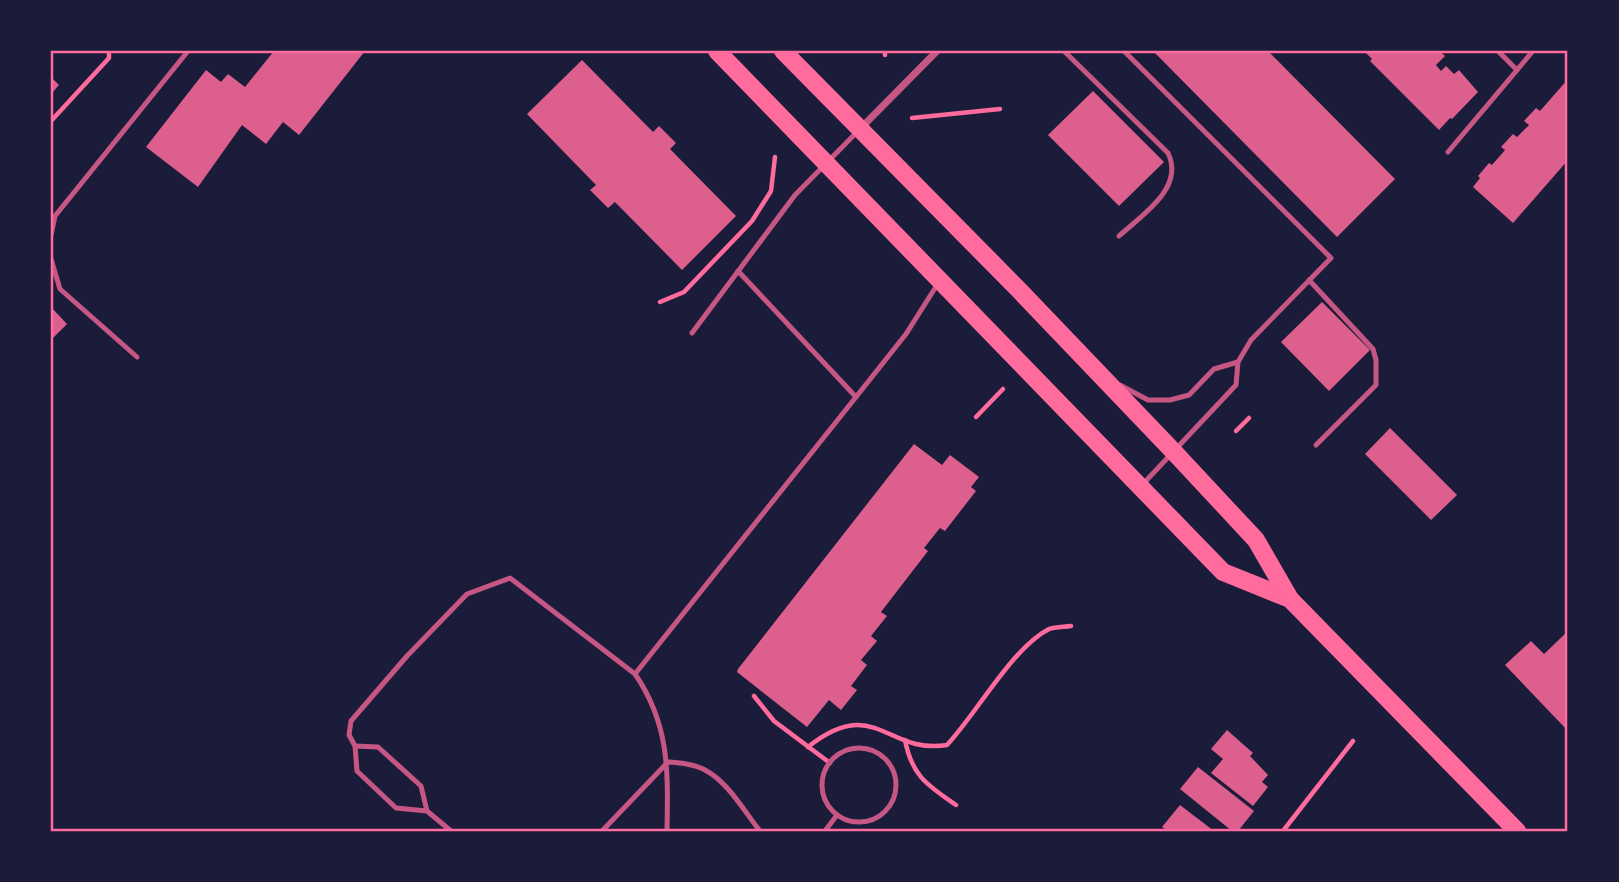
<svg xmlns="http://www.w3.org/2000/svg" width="1619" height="882" viewBox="0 0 1619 882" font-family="Commissioner,sans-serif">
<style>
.building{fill:#dd5f8e}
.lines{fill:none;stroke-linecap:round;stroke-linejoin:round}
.path{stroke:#ff6b9d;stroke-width:4.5}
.service{stroke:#c65784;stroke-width:5}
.minor{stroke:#c65784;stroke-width:7}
.primary{stroke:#ff6b9d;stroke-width:18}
.neatline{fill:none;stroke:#ff6b9d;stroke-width:2.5}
</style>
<rect width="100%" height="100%" fill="#1b1b3a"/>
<g class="building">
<path d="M274,51H365L299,135L283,122L266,144L242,125L198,187L146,147L206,70L221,82L228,74L245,87Z"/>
<path d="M1153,51H1268L1395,179L1337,237Z"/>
<path d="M1364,51H1440L1445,56L1436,65L1441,71L1446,66L1454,74L1459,70L1478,92L1452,119L1450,118L1439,130L1370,61L1372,59Z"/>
<path d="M582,60L653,132L659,126L676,143L670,149L736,216L682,270L615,202L608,208L590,190L596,185L527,114Z"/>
<path d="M51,77L59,85L51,94Z"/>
<path d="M1568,79V160L1513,223L1473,187L1480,178L1478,176L1489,163L1492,165L1505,150L1501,147L1513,134L1517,137L1529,125L1524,121L1536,108L1540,111Z"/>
<path d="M1093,91L1164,162L1119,206L1048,135Z"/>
<path d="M1322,302L1370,350L1329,391L1281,342Z"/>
<path d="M51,307L67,324L51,340Z"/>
<path d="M1390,428L1457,495L1431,520L1365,454Z"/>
<path d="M914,444L942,465L950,455L979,477L971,487L976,491L945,531L940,528L924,548L928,551L881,612L887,616L871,636L877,641L861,660L867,665L851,686L857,690L841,710L829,700L807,727L737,672L738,669Z"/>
<path d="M1568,631V731L1505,665L1531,641L1544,654Z"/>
<path d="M1227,730L1253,753L1250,756L1268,775L1262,782L1268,787L1253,806L1211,773L1223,759L1211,749Z"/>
<path d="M1198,767L1254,811L1238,831H1232L1180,789Z"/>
<path d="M1180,805L1214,831H1168L1162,827Z"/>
</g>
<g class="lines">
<g class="path">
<path d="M885,51V55"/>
<path d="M912,118L1000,109"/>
<path d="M51,121L109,58V51"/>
<path d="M660,302L684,292L752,221L771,191L775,157"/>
<path d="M976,417L1003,389"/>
<path d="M1236,431L1249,418"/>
<path d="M754,696L774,721L830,763"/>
<path d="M905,740C912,776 927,785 956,805"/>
<path d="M808,747C875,694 887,755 947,745C977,713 1012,648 1049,629C1055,627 1064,627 1071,626"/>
<path d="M1283,831L1353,741"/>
</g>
<g class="service">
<path d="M1064,51L1168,153C1185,188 1142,215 1119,236"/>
<path d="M1124,51L1331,258L1251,340L1238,362L1236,385L1143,484"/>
<path d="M1498,51L1517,70"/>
<path d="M1448,152L1533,51"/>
<path d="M51,235L55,216L188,51"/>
<path d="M51,259L60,289L137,357"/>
<path d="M738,271L856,397"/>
<path d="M1309,280L1373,349L1376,360V385L1316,445"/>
<path d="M692,333L795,195L858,131"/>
<path d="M1120,385L1148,400H1170L1189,395L1214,369L1238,362"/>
<path d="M635,674L856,397L906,334L937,285"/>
<path d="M355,746L378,747L421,786L427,811"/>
<circle cx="859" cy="785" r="37"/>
<path d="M451,831L427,811L396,808L357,771L355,746L349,735L351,721L407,656L467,594L510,578L635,674C670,725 668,772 667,831"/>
<path d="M602,831L668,762C680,763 694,764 705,770C728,782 744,811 760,831"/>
<path d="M825,831L837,815"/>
</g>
<path class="minor" d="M861,128L937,51"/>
<g class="primary">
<path d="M717,51L1223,572L1290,599"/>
<path d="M783,51L1019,290L1174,452L1256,540L1290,599L1517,831"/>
</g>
</g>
<rect width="1619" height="882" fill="none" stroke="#1b1b3a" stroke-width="105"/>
<rect x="52" y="52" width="1514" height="778" class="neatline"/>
</svg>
